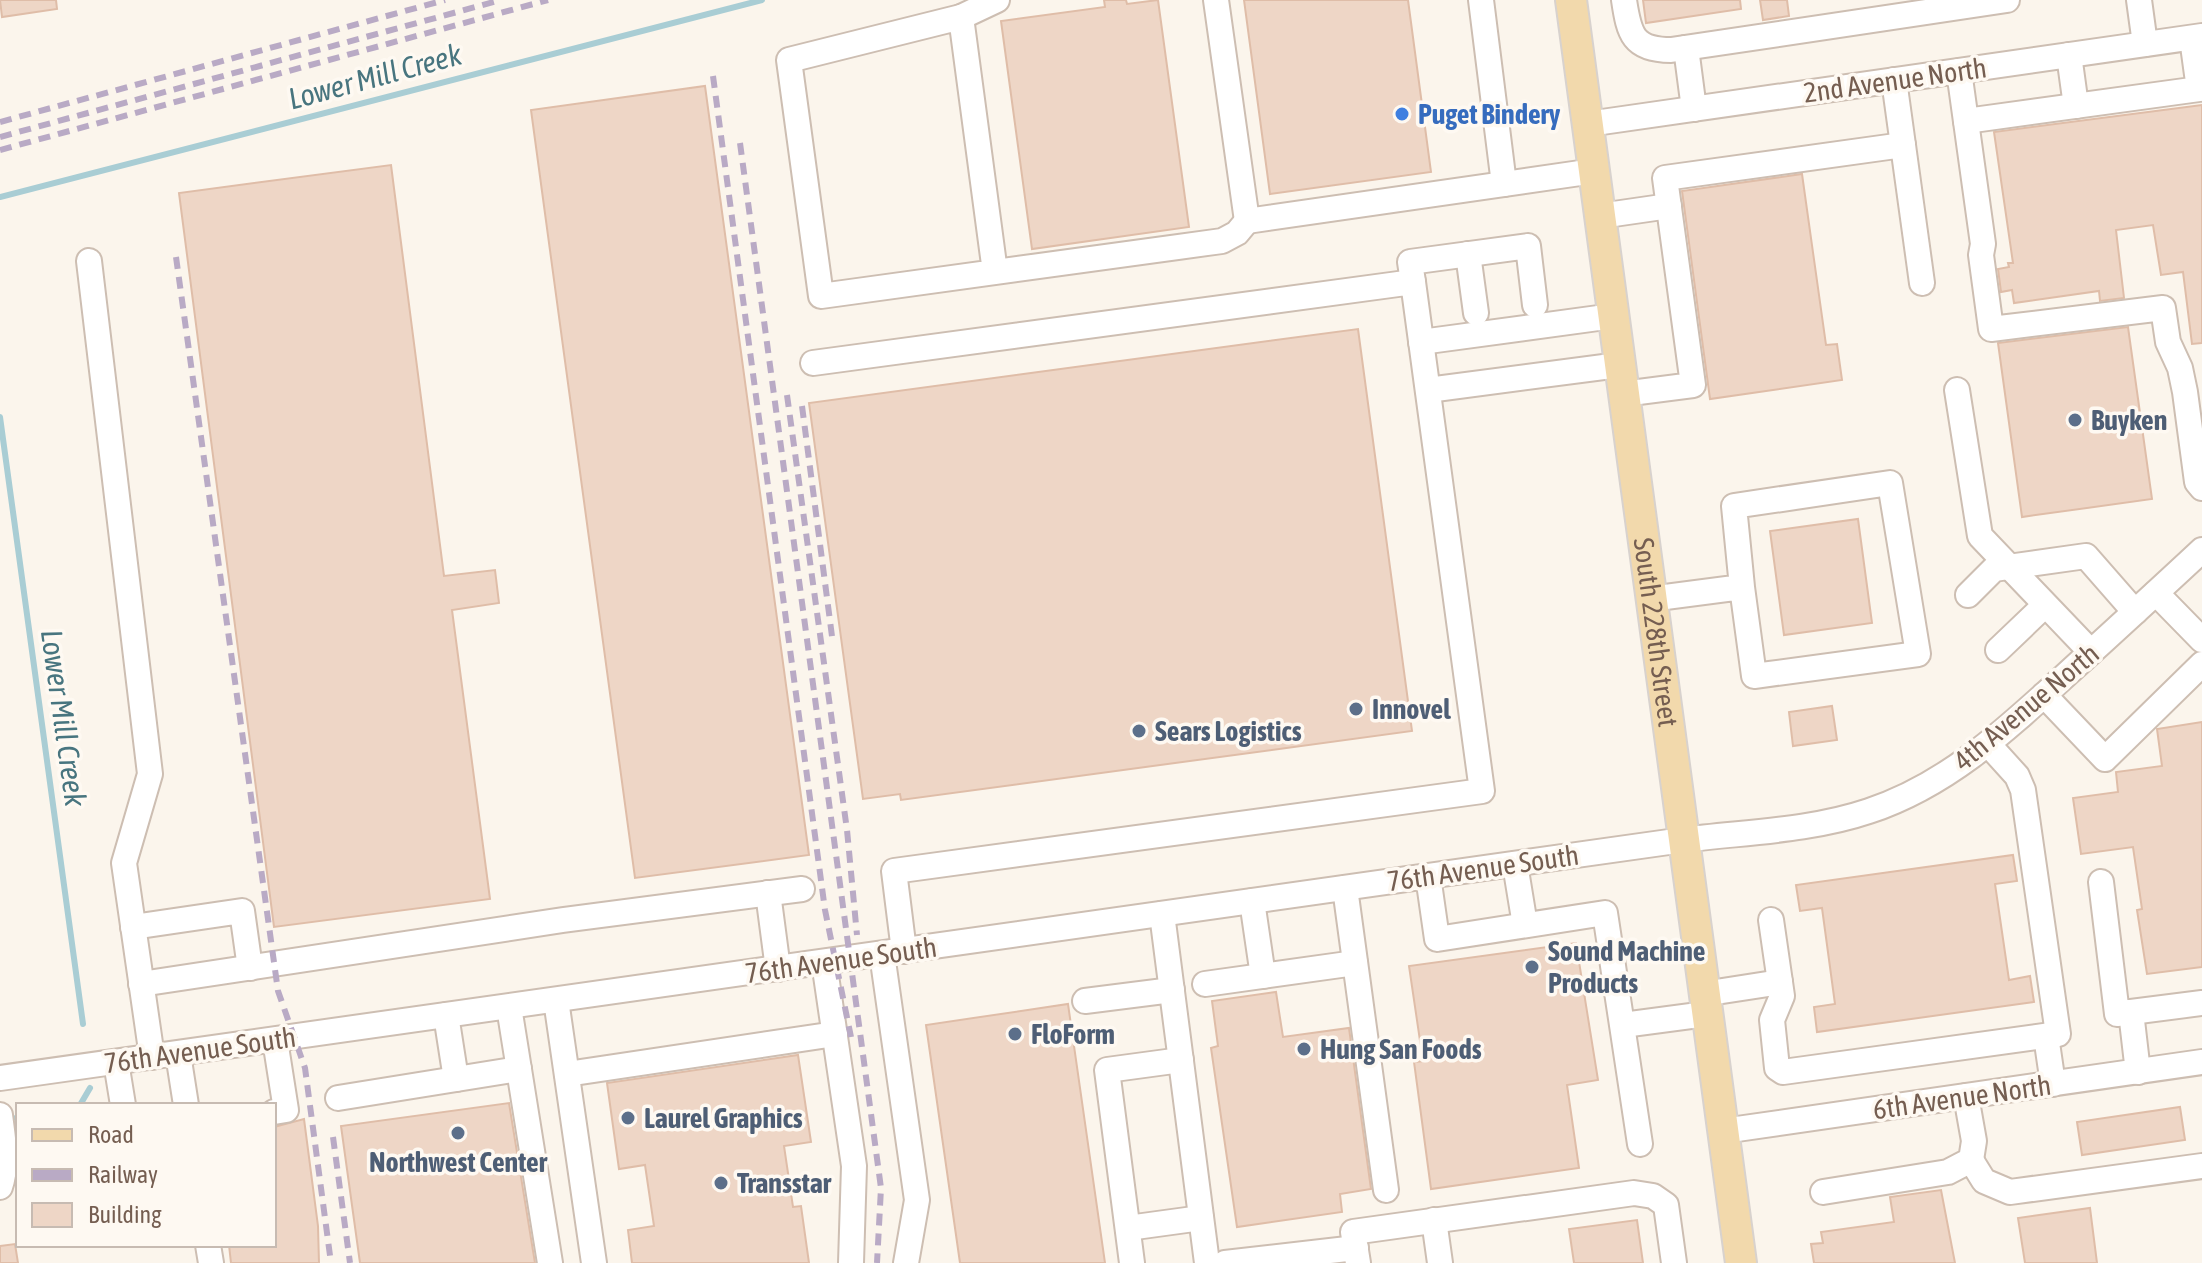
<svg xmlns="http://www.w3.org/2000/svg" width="2202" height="1263" viewBox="0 0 2202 1263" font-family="'Asap Condensed',sans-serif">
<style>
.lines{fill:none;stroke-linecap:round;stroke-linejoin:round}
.stream{stroke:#a9cdd4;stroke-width:6}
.building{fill:#eed6c6;stroke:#dfbda8;stroke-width:2}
.minor-casing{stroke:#cdbeb2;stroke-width:28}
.major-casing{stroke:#d8d2ce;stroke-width:34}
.minor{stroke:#fff;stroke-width:24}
.major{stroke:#f2d9ac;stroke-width:30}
.rail{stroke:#b9aac5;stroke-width:6;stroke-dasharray:12 8;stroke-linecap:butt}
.shop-dot{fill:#3f7fe0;stroke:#fef9f2;stroke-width:3}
.service-dot{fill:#5c6f8a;stroke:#fef9f2;stroke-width:3}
.labels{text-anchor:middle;stroke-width:7;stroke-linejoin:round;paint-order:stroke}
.street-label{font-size:28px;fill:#755e51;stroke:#fef9f2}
.shop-label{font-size:28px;font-weight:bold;fill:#366cbe;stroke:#fef9f2;text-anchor:start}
.service-label{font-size:28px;font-weight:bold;fill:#4e5e75;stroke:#fef9f2;text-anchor:start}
.water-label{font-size:30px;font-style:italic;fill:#48757f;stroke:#fef9f2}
</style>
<rect width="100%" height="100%" fill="#fbf5ec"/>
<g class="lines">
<g class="stream">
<path d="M0,197L762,0"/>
<path d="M0,417L83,1024"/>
<path d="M80,1105L90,1088"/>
<path d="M16,1118H18"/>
</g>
</g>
<g class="building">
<path d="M0,0H56L57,9L2,17Z"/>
<path d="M1104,0H1126L1127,4L1158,0L1189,227L1032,249L1001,21L1105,7Z"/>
<path d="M1244,0H1408L1431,172L1270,194Z"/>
<path d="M1643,0H1740L1741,9L1646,23Z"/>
<path d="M1760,0H1787L1789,16L1763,20Z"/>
<path d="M705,86L809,855L635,878L531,110Z"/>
<path d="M2202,105V343L2192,344L2183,272L2161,275L2153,225L2116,230L2124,298L2100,301L2099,291L2014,303L2012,290L2001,292L1998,269L2009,267L2008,263H2013L1994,132Z"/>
<path d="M391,165L444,576L495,570L499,603L452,610L490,899L274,927L179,193Z"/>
<path d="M1802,174L1826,345L1837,344L1842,380L1710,399L1682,191Z"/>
<path d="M2128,327L2152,499L2022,517L1998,343Z"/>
<path d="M1358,329L1412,731L901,800L900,794L863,799L809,403Z"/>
<path d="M1858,519L1872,623L1784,635L1770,531Z"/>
<path d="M1832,706L1837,740L1793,746L1789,712Z"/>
<path d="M2202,722V967L2147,974L2137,910L2142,909L2133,847L2081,854L2073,798L2118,792L2116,772L2162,766L2157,729Z"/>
<path d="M2013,855L2017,881L1995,884L2009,980L2030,976L2034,1002L1817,1032L1814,1007L1835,1004L1822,908L1800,911L1796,885Z"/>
<path d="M1576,943L1598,1080L1567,1085L1579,1168L1431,1189L1414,1062L1423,1061L1409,966Z"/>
<path d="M1276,992L1283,1037L1349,1028L1371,1189L1340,1194L1342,1212L1237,1227L1211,1048L1218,1046L1212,1001Z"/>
<path d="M1068,1004L1105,1263H960L926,1025Z"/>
<path d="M798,1055L811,1142L784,1146L793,1207L801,1206L809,1263H632L628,1230L654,1226L645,1165L619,1169L607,1083Z"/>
<path d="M509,1103L535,1263H360L341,1126Z"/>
<path d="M2180,1107L2185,1140L2082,1155L2077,1122Z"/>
<path d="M304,1119L318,1226L319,1263H231L229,1245H274V1127Z"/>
<path d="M1941,1190L1955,1263H1814L1811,1244L1823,1243L1821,1232L1894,1222L1890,1197Z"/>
<path d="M2090,1208L2097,1263H2025L2018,1218Z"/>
<path d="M1637,1220L1643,1263H1574L1569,1229Z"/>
<path d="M15,1244L18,1263H0V1246Z"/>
</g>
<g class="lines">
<g class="minor-casing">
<g id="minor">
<path d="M1216,0L1247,221L1594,171"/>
<path d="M1481,0L1504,184"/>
<path d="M1624,0C1629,34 1633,50 1671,50L2007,0"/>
<path d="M2139,0L2145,44"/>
<path d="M961,17L997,0"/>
<path d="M1686,48L1694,109"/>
<path d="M2069,55L2076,106"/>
<path d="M1959,71L1983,244L1981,255L1991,329L2163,308L2168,342L2180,368L2185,392L2197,482L2202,488"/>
<path d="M1894,80L1922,283"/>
<path d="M1966,121L2199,89L2192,38"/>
<path d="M1588,124L2202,36"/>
<path d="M1600,216L1669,206"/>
<path d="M1468,254L1476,313"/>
<path d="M89,261L150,774L124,863L152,1057"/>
<path d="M995,272L961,17L789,60L821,296C954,278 1088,259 1222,241L1237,233L1247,221"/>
<path d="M1413,282L1410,262L1528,246L1535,305"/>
<path d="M1421,342L1613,316"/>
<path d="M813,363L1413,282L1482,791L894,871L904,951"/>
<path d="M1428,390L1619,365"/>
<path d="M1957,390L1980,536L2091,652"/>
<path d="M1623,394L1693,385L1665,178L1903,145"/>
<path d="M2156,593L2202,640"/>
<path d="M1968,595L1994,569L2086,556L2135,612"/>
<path d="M1650,599L1742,587L1754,676L1918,654L1890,483L1734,506L1742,587"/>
<path d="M1998,650L2045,605"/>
<path d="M2044,695L2105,759L2202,664"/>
<path d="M1515,864L1525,925"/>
<path d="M1428,876L1437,939L1605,913L1640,1144"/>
<path d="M2101,882L2117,1014L2131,1012"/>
<path d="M1345,888L1386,1190"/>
<path d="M768,893L778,969"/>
<path d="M1252,901L1263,976"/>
<path d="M1162,914L1207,1263"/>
<path d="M1771,920L1782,996L1772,1020L1777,1068L1783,1072L2058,1034L2023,790L2017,776L1988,744"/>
<path d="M133,927L242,911L250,968"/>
<path d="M882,954L917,1200L906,1263"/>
<path d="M824,962L854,1166L851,1263"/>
<path d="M141,984L563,920L802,889"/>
<path d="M1205,984L1355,963"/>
<path d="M1703,994L1780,982"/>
<path d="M556,1000L594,1263"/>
<path d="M1085,1001L1172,990"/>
<path d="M509,1007L550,1263"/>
<path d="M446,1015L456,1079"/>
<path d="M1623,1025L1706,1014"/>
<path d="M2046,1036L2053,1084"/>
<path d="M178,1054L186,1105"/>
<path d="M116,1062L123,1105"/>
<path d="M2138,1072L2131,1012L2202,1003"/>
<path d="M567,1074L835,1034"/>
<path d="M0,1078L1683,840C1744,832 1810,831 1869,811C1948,785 2007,729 2067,674C2112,633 2157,592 2202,550"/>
<path d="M338,1098L519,1069"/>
<path d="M274,1112L286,1110L275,1040"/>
<path d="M0,1115C3,1138 8,1164 0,1187"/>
<path d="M1723,1131L2202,1062"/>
<path d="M1971,1160L1984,1181L2010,1192L2202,1166"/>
<path d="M1823,1192L1948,1172L1971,1160L1974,1141L1966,1096"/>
<path d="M1434,1220L1440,1263"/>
<path d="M1128,1228L1201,1218"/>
<path d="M208,1245L211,1263"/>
<path d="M1132,1263L1107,1070L1181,1060"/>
<path d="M1225,1263L1356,1248"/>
<path d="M1358,1263L1353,1232L1634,1193L1653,1196L1666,1205L1674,1263"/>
</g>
</g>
<g class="major-casing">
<g id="major">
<path id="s1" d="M1571,0L1741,1263"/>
</g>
</g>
<use href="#minor" class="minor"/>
<use href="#major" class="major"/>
<g class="rail">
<path d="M713,76L825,910L851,1037"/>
<path d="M0,122L445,0"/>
<path d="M0,137L501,0"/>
<path d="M740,143L881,1188L877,1263"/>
<path d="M0,150L548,0"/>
<path d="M176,257L278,991L305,1068L331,1263"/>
<path d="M787,395L847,830L857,935"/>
<path d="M802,406L833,644"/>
<path d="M333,1137L350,1263"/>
</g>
</g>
<circle class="shop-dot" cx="1402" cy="114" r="8"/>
<g class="service-dot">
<circle cx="2075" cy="420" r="8"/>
<circle cx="1356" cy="709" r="8"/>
<circle cx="1139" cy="731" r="8"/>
<circle cx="1532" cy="967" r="8"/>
<circle cx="1015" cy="1034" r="8"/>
<circle cx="1304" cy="1049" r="8"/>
<circle cx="628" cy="1118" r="8"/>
<circle cx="458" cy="1133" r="8"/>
<circle cx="721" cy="1183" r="8"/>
</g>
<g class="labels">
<g class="street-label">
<text transform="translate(1895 80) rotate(-8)" y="10">2nd Avenue North</text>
<text dy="10" stroke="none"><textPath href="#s1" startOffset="638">South 228th Street</textPath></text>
<text transform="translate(2026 707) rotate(-40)" y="10">4th Avenue North</text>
<text transform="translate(1483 868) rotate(-8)" y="10">76th Avenue South</text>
<text transform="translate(841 960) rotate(-8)" y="10">76th Avenue South</text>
<text transform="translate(200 1050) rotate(-8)" y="10">76th Avenue South</text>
<text transform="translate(1962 1097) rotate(-8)" y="10">6th Avenue North</text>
</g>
<g class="shop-label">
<text x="1418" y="124">Puget Bindery</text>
</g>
<g class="service-label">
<text x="2091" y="430">Buyken</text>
<text x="1372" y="719">Innovel</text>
<text x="1155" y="741">Sears Logistics</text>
<text x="1548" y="961">Sound Machine<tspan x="1548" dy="32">Products</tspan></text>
<text x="1031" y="1044">FloForm</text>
<text x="1320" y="1059">Hung San Foods</text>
<text x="644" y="1128">Laurel Graphics</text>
<text x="458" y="1172" text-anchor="middle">Northwest Center</text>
<text x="737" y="1193">Transstar</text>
</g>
<g class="water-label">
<text transform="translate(375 77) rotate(-15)" y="10">Lower Mill Creek</text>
<text transform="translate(63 718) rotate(82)" y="10">Lower Mill Creek</text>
</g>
</g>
<rect x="16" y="1103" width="260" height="144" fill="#fef9f2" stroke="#c7bbb2" stroke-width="2"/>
<rect x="32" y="1129" width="40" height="12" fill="#f2d9ac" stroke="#c7bbb2" stroke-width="2"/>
<text x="88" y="1143" font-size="24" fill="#755e51">Road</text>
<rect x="32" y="1169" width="40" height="12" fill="#b9aac5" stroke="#c7bbb2" stroke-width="2"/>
<text x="88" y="1183" font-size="24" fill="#755e51">Railway</text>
<rect x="32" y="1203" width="40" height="24" fill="#eed6c6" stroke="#c7bbb2" stroke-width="2"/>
<text x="88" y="1223" font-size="24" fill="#755e51">Building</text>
</svg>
